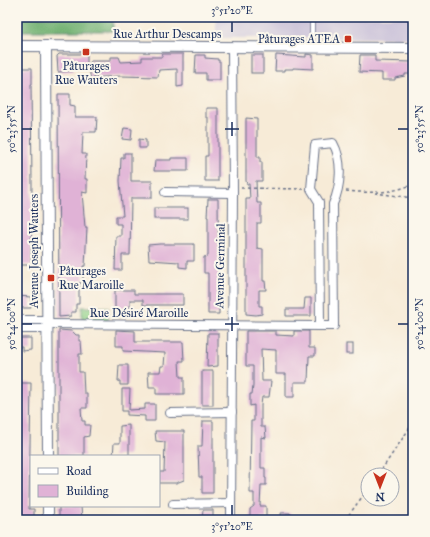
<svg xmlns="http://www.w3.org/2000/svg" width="430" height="537" viewBox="0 0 430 537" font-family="'IM FELL Great Primer',serif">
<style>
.industrial{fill:#c8bfd8}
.green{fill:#91d188;stroke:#568073}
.forest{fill:#74b374;stroke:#487169}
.building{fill:#e0b2d6}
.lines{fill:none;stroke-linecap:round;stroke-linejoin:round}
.service-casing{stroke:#687188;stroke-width:5.5}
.minor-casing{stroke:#687188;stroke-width:10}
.tertiary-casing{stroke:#687188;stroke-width:12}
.path{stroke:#687188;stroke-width:1.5;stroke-dasharray:3 3;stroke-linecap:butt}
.service{stroke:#fff;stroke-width:4}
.minor{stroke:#fff;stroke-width:8}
.tertiary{stroke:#fff;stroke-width:10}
.ticks{fill:none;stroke:#1b2f5e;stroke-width:1.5}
.poi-dot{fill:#c8321e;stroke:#fbf7ec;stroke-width:1.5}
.labels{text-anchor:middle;stroke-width:4;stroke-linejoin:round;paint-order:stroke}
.street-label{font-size:12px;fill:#1b2f5e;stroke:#fbf7ec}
.poi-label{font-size:12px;fill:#1b2f5e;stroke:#fbf7ec;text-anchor:end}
.neatline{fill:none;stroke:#1b2f5e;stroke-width:1.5}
.ticks-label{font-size:10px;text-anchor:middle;fill:#1b2f5e}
</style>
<rect width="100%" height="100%" fill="#fbf7ec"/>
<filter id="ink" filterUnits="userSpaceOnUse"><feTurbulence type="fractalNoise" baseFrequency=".025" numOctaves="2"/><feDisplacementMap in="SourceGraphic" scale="8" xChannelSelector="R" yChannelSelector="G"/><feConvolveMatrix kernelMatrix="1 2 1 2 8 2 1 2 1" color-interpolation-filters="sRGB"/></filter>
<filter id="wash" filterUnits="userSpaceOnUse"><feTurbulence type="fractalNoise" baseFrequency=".012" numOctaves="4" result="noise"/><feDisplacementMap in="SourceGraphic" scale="16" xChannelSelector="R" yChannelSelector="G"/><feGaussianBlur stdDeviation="0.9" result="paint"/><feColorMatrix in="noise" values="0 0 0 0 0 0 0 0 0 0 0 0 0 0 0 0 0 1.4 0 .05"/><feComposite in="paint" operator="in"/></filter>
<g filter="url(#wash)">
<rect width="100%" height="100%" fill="#f7ebd7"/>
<rect class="industrial" x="216" y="17" width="197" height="21"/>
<rect class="green" x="82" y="307" width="26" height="14"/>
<rect class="forest" x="17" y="17" width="96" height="14"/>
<g id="blocks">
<g class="building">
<path d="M59,54H87V66H73V71L58,72L57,56Z"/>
<path d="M162,54H183V86L177,87V69L159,70L158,77L121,76L90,78V61H111V57H119L121,62L142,61V57H162Z"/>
<path d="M306,54L313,55V69L293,68V69H284V71H275L276,55L306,57Z"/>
<path d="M196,55H205V58L218,59V61H220V80H206V73H195Z"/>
<rect x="251" y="55" width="12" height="18"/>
<path d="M360,55H375V61L413,62V74H405V76L395,78V80H382V73L359,72Z"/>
<path d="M17,68H32V84H31L32,184L31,265H18L17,232L18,229H20V205H17V189H21V172L20,121H17Z"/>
<path d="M58,94H70V105L75,106V117H97L96,132H83L82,154H86L85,179H87V193L82,192L85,227H87L85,266H83V283H79V304H76V312H71V316L59,317Z"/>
<path d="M206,108H218V181H205V156H208V117H206Z"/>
<path d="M246,118L257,119V157H260V162H262V181H256L257,203H261V223H257V248L263,249V281H265L266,290H259V306H262V314L256,315L246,314V199H250L249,184H247L246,181Z"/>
<path d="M124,128L132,129L131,140L122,139Z"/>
<path d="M139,139L146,140V148H139Z"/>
<path d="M124,153H131V181H152V198H131L130,255H122V270H115L116,236H121V224H116V216H123L120,181L121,158H124Z"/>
<path d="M171,158H188V171H154L155,160H171Z"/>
<path d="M208,199H218L219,314H208V273H204V257L208,256V217H207Z"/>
<rect x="154" y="208" width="34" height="11"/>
<path d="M160,244H194V261H187V268L179,267V262L149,260L148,245Z"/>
<path d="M115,290H134V294H183V305H143V300H130V310L115,311Z"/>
<path d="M17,296L31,297V308H17Z"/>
<path d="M305,298H311V316H286V309H304Z"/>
<path d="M59,330L72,331L76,335H79V341H81L82,354H79V372H83L84,393H87V408H81L82,421H85V425H90L89,436L84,437V456H59Z"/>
<path d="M116,330L135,331V342H183L184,361H179L180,377H184V394H156V387H149L148,372H160L161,366H164L165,353L123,351V346H116Z"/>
<path d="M246,331H276V335L294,336V331H309V348H315V356H309L308,382H294V397H286V374H276V350L261,349L262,381H271L269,397H262L261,405V427H265L266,438L261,437V468H265V478H266V485H261L260,506H266V519L261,518V520H250V509L254,506V493H250L251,421H254V405L250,406V394H252L253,386V366H246Z"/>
<path d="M208,333H218V366L207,367Z"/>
<path d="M17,338H31V350L22,351V347H17Z"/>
<rect x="346" y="344" width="7" height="10"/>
<path d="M119,365H128V385H120V381H118Z"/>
<rect x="202" y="371" width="11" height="34"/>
<path d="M17,383H31L29,509H34V520H19Z"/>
<path d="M122,389H130L129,410L145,409V404H155V421H145V416L127,415V411H122Z"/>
<path d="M203,421H213V493H202V477H199L198,446H202Z"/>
<path d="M129,425V456H113L114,443H120V426Z"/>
<path d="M155,431H184V480L176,483H159V472H164L165,442L156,441Z"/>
<path d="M59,506H81L82,520H59Z"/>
<path d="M203,510H213V520H202Z"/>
<path d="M281,513H290L291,520H282Z"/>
</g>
</g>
</g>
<g filter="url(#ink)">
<use href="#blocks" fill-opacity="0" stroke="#687188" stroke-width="1"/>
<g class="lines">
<g class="service-casing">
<path id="service" d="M312,47V17"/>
</g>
<g class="minor-casing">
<g id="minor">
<path d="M165,192L233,193"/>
<path d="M17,320H47"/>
<path d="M47,324L320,326H334L333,204C341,186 343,161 333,143L315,145L311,189L319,202L320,326"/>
<path d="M17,329H47"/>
<path d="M170,413L232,412"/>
<path d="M173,504L231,503"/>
<path d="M231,520L233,193L232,47"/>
</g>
</g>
<g class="tertiary-casing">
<g id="tertiary">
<path d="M17,46L413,48"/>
<path d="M46,46L48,456"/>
<path d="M48,506V520"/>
</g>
</g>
<g class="path">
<path d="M241,188L304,189"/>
<path d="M346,191C369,193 392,194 413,184"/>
<path d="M375,193L413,198"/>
<path d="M378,475L413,423"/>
<path d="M345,520L368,489"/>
</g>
<use href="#service" class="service"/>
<use href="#minor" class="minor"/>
<use href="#tertiary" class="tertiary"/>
</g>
</g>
<path class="ticks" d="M232,22V32M232,122V136M22,129H32M225,129H239M398,129H408M232,317V331M22,324H32M225,324H239M398,324H408M232,505V515"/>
<g class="poi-dot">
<rect x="344" y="35" width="8" height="8" rx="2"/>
<rect x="82" y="48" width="8" height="8" rx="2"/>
<rect x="47" y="274" width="8" height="8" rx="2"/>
</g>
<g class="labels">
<g class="street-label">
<text x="167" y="38">Rue Arthur Descamps</text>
<text transform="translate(34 251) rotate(-90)" y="4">Avenue Joseph Wauters</text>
<text transform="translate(220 266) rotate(-89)" y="4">Avenue Germinal</text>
<text x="139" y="317">Rue Désiré Maroille</text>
</g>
<g class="poi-label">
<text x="340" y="43">Pâturages ATEA</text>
<text x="86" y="70" text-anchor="middle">Pâturages<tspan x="86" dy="14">Rue Wauters</tspan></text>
<text x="59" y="275" text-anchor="start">Pâturages<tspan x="59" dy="14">Rue Maroille</tspan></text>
</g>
</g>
<rect width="430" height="537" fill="none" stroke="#fbf7ec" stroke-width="44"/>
<rect x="30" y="455" width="130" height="52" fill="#fbf7ec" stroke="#a1a7b3"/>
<rect x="38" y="468" width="20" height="6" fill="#ffffff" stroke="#a1a7b3"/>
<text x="66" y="475" font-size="12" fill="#1b2f5e">Road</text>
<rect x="38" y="485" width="20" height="12" fill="#e0b2d6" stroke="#a1a7b3"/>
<text x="66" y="495" font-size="12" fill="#1b2f5e">Building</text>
<g transform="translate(380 487) rotate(180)"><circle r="19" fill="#fbf7ec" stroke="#a1a7b3"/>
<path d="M0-3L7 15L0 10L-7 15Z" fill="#c8321e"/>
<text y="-6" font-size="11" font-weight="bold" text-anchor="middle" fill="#1b2f5e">N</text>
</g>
<rect x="22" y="22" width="386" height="493" class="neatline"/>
<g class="ticks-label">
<text x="232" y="14">3°51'20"E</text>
<text transform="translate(419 129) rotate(-90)" y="4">50°23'55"N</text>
<text transform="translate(11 129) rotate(-90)" y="4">50°23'55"N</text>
<text transform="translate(419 324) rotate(-90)" y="4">50°24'00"N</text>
<text transform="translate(11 324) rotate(-90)" y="4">50°24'00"N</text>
<text x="232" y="530">3°51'20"E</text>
</g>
</svg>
